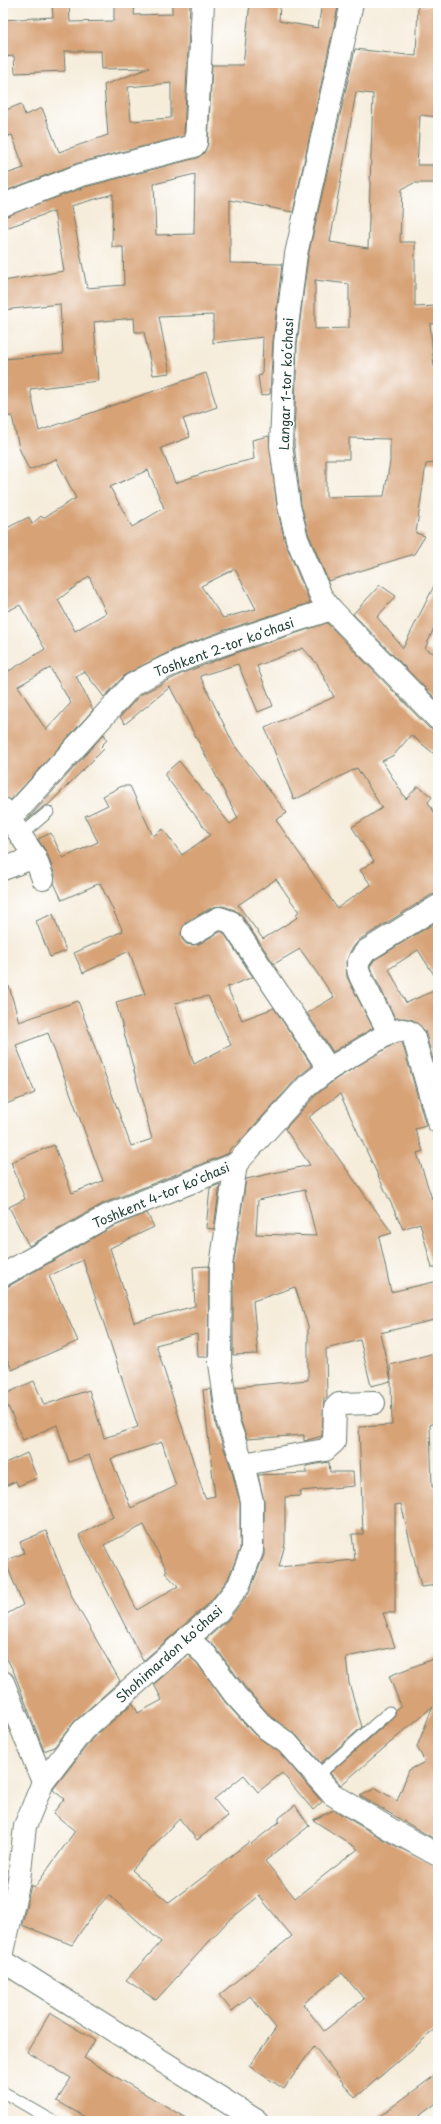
<svg xmlns="http://www.w3.org/2000/svg" width="441" height="2124" viewBox="0 0 441 2124" font-family="'Playpen Sans',sans-serif">
<style>
.building{fill:#d7a276;fill-rule:evenodd}
.lines{fill:none;stroke-linecap:round;stroke-linejoin:round}
.service-casing{stroke:#6a7a6e;stroke-width:13}
.minor-casing{stroke:#6a7a6e;stroke-width:24}
.service{stroke:#fff;stroke-width:11}
.minor{stroke:#fff;stroke-width:22}
.labels{text-anchor:middle;stroke-width:3;stroke-linejoin:round;paint-order:stroke}
.street-label{font-size:13px;fill:#1f3d34;stroke:#fff}
</style>
<rect width="100%" height="100%" fill="#fff"/>
<filter id="ink" filterUnits="userSpaceOnUse"><feTurbulence type="fractalNoise" baseFrequency=".025" numOctaves="2"/><feDisplacementMap in="SourceGraphic" scale="8" xChannelSelector="R" yChannelSelector="G"/><feConvolveMatrix kernelMatrix="1 2 1 2 8 2 1 2 1" color-interpolation-filters="sRGB"/></filter>
<filter id="wash" filterUnits="userSpaceOnUse"><feTurbulence type="fractalNoise" baseFrequency=".012" numOctaves="4" result="noise"/><feDisplacementMap in="SourceGraphic" scale="16" xChannelSelector="R" yChannelSelector="G"/><feGaussianBlur stdDeviation="0.9" result="paint"/><feColorMatrix in="noise" values="0 0 0 0 0 0 0 0 0 0 0 0 0 0 0 0 0 1.4 0 .05"/><feComposite in="paint" operator="in"/></filter>
<g filter="url(#wash)">
<rect width="100%" height="100%" fill="#f5ecda"/>
<g id="blocks">
<g class="building">
<path d="M52,3H69L70,22L114,21V3H135L134,15L172,14V3H190L184,136L78,163L3,192V175L24,168L12,135L3,138V111L21,104L25,115L42,108L59,152L108,135L104,85L149,68L102,69L101,51H64L65,71L15,73L14,56L3,57V20L53,17ZM171,83V118L131,121L128,87Z"/>
<path d="M250,3H280L279,21L318,28L322,3H339L293,212L230,200V263L282,264L273,341L270,394L261,396L258,376L262,375L263,337L213,343V315L159,317L170,373L153,375L144,332H135L134,318L94,322L98,381L30,389L39,431L206,373L217,407L183,419L190,437L161,448L175,483L224,466L254,459L252,440L269,436L277,508L285,542L310,603L225,630L173,650L126,674L104,697L84,671L76,676L93,710L11,800L3,797V661L9,671L45,649L20,605L3,613V530L29,517L32,524L41,516L43,518L76,498L56,459L29,470L19,448L12,416L3,417V359L63,354L60,304L3,310V281L64,271L54,211L3,229V217L85,187L197,158L204,153L208,144L212,65H243ZM195,174L194,234L156,235L154,184ZM113,194L112,247H123L124,285L87,288L71,206ZM148,470L164,508L132,527L110,487ZM235,569L256,609L223,618L201,586ZM89,576L106,613L75,631L58,600ZM50,668L71,703L46,730L18,686Z"/>
<path d="M418,6H438V117L420,115L417,165H438V183H414L402,189L400,242H415V307L438,306V323L430,324L434,366H438V463L426,464L416,533L425,536L414,554L328,581L309,535L301,504L294,444L297,344L308,256L355,49L416,56ZM356,92L373,94L368,248L330,242ZM315,280L349,284V328L315,329ZM349,438L390,439V462L384,496L326,497V459H349Z"/>
<path d="M438,578V618L425,649L438,655V701L353,614L380,585L396,596L377,617L403,648Z"/>
<path d="M327,623L429,728L438,731V757L411,735L394,755L382,761L406,799L418,786L432,797L428,802L438,819V894L431,895L359,940L351,950L346,962L347,977L373,1028L333,1052L307,1013L334,997L300,949L274,964L241,915L235,910L223,906L213,907L186,922L181,933L182,939L186,944L193,945L199,944L220,932H223L253,977L227,987L242,1020L274,1008L312,1066L298,1077L243,1138L229,1150V1153L102,1204L29,1246L9,1207L25,1199L11,1162L54,1145L72,1193L103,1181L48,1033L16,1045L35,1093L3,1105V987L9,986L19,1022L78,1001L131,1146L152,1139L116,1002L145,994L129,951L83,973L74,953L123,931L100,883L62,900L54,883L55,875L47,853L38,839L51,833L63,858L98,842L85,816L108,805L103,796L122,786H130L153,836L163,829L182,855L210,835L164,774L179,761L230,824L238,818L170,687L125,724L120,717L140,695L183,673L233,654ZM303,648L318,665L334,697L265,728L294,800L357,768L382,808L352,827L374,861L360,870L371,885L337,908L276,820L287,813L234,745L200,676L238,664L258,712L273,706L257,666ZM276,879L299,912L296,914L298,917L263,939L238,905ZM208,996L231,1045L194,1064L175,1003Z"/>
<path d="M104,734L107,740L101,746L104,749L48,805L43,807L26,821Z"/>
<path d="M53,914L66,951L50,957L36,921Z"/>
<path d="M438,921V981L418,950L389,969L406,1003L438,989V1077L425,1031L413,1020L405,1018H395L370,967L374,960Z"/>
<path d="M402,1042L426,1126L415,1129L423,1151L417,1153L432,1199L438,1196V1268H432L420,1223L403,1229L340,1094L309,1117L392,1233L379,1237L391,1292L438,1281V1319L380,1333L391,1380L390,1365L438,1352V1422L430,1425L432,1487L438,1484V1585L421,1587L401,1504L395,1505V1613H383L395,1647L346,1657L349,1683L362,1727L321,1763L296,1735L271,1717L245,1687L216,1648L206,1639L228,1620L249,1593L264,1555V1501L258,1475L307,1473L306,1466L329,1462L330,1472H353L354,1486L300,1491V1496L285,1497V1544L279,1567L355,1560L352,1534H363L359,1427L392,1425L391,1381L371,1386L360,1340L326,1349L327,1398H324L322,1436L304,1441V1435L247,1439L240,1419L236,1387L308,1380V1326L295,1287L253,1301L258,1354L233,1355V1267L246,1179L310,1165L285,1129L316,1095L336,1079L394,1044ZM305,1190L316,1236L256,1234L258,1200Z"/>
<path d="M220,1184L214,1229L206,1228L210,1188Z"/>
<path d="M147,1213L154,1227L110,1248L134,1322L195,1306L193,1267L209,1266L208,1357H198L197,1334L156,1345L205,1498L215,1496L203,1390L211,1389L216,1426L231,1468L240,1502V1549L228,1579L209,1603L143,1661L79,1535L113,1517L89,1455L69,1462L57,1425L23,1440L3,1395L34,1381L44,1405L89,1390L104,1438L138,1427L83,1260L49,1276L78,1341L12,1370L3,1350V1287L9,1286L112,1227ZM162,1442L176,1486L131,1508L111,1459ZM144,1525L167,1571L165,1573L178,1586L137,1610L104,1545Z"/>
<path d="M27,1453L37,1478L18,1486L16,1481L3,1487V1464Z"/>
<path d="M46,1531L73,1599L120,1681L75,1721L54,1747L44,1751L13,1670L3,1652V1616L23,1605L5,1561L24,1553L20,1542Z"/>
<path d="M188,1655L197,1663L225,1702L254,1734L279,1752L322,1802L313,1810L282,1773L258,1792L244,1775L214,1799L228,1816L197,1840L179,1818L132,1870L169,1903L249,1842L251,1844L279,1822V1818L295,1805L309,1826L265,1861L295,1898L358,1849L313,1820L334,1810L384,1840L438,1867V2027L355,2098L314,2046L284,2089L249,2066L276,2028L250,1996L232,2011L219,1995L292,1936L259,1896L227,1922L156,2000L126,1980L161,1942L109,1895L96,1909L72,1945L22,1925L31,1885L35,1887L75,1831L53,1813L64,1799L53,1790L54,1788L92,1739L133,1703L138,1713L162,1700L154,1684ZM342,1973L364,1999L324,2031L303,2004Z"/>
<path d="M438,1657V1841L360,1796L376,1788L397,1801L409,1770L425,1762L417,1747L433,1706L341,1785L330,1773L394,1717L396,1710L401,1706L389,1676Z"/>
<path d="M50,2013L95,2040L84,2058L191,2121H92L57,2101L71,2078L27,2052Z"/>
<path d="M438,2073V2102L412,2121H373Z"/>
</g>
</g>
</g>
<g filter="url(#ink)">
<use href="#blocks" fill-opacity="0" stroke="#6a7a6e" stroke-width="1"/>
<g class="lines">
<g class="service-casing">
<g id="service">
<path d="M21,835L48,812"/>
<path d="M317,1776L389,1712"/>
<path d="M3,2092L53,2121"/>
</g>
</g>
<g class="minor-casing">
<g id="minor">
<path d="M352,3L296,254L285,343L281,445L289,506L297,539L321,596L331,609L438,719"/>
<path d="M3,205L81,175L194,146L196,143L203,3"/>
<path d="M3,809L35,857L43,879"/>
<path d="M10,819L132,685C190,650 266,631 331,609"/>
<path d="M3,869L35,857"/>
<path d="M193,933L219,918L231,922L329,1069"/>
<path d="M389,1033C399,1030 405,1027 413,1035L438,1122"/>
<path d="M3,1275L107,1216L236,1164"/>
<path d="M243,1464L325,1450L334,1442L335,1408L339,1404L374,1403"/>
<path d="M187,1638L206,1655L235,1695L263,1726L287,1743L332,1794L390,1829L438,1855"/>
<path d="M3,1682L43,1782"/>
<path d="M3,1952L19,1880L25,1826L43,1782L83,1730L218,1612L239,1585L252,1551V1501L243,1464L228,1422L220,1363L221,1266L236,1164L307,1086L329,1069L389,1033L361,978C355,965 358,961 366,951L438,906"/>
<path d="M3,1961L257,2121"/>
</g>
</g>
<use href="#service" class="service"/>
<use href="#minor" class="minor"/>
</g>
</g>
<g class="labels">
<g class="street-label">
<text transform="translate(286 384) rotate(-88)" y="5">Langar 1-tor koʻchasi</text>
<text transform="translate(224 647) rotate(-20)" y="5">Toshkent 2-tor koʻchasi</text>
<text transform="translate(161 1195) rotate(-23)" y="5">Toshkent 4-tor koʻchasi</text>
<text transform="translate(169 1654) rotate(-42)" y="5">Shohimardon koʻchasi</text>
</g>
</g>
<rect width="441" height="2124" fill="none" stroke="#fff" stroke-width="16"/>
</svg>
